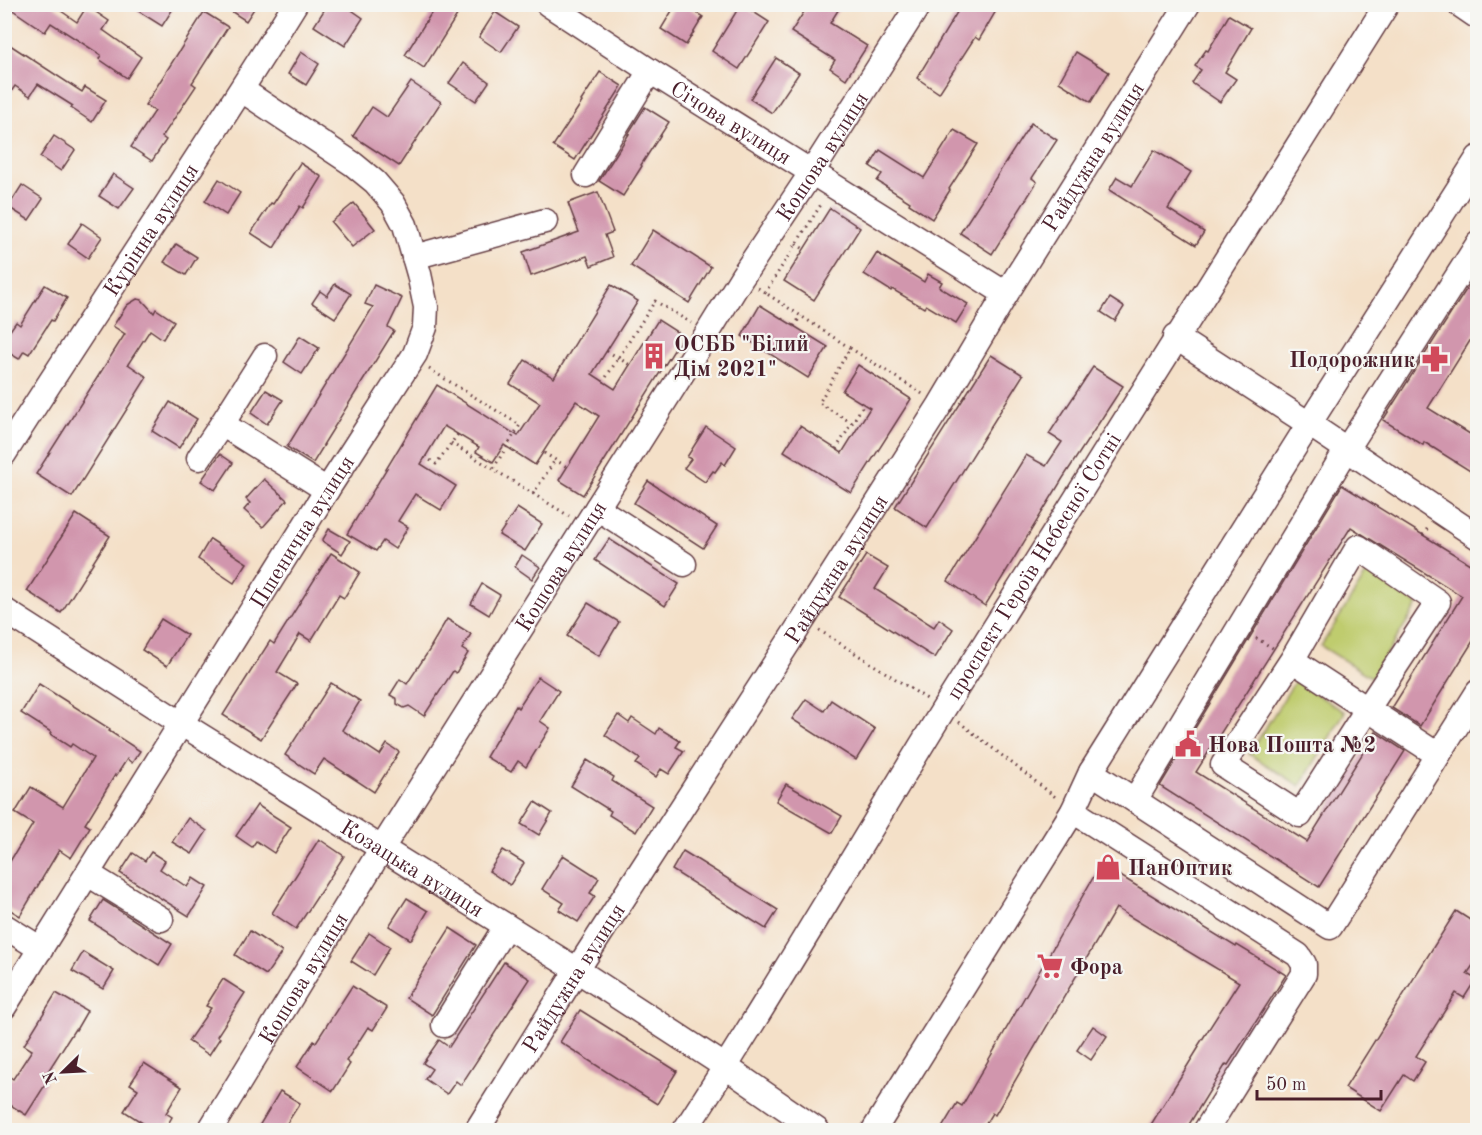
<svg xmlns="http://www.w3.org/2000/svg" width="1482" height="1135" viewBox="0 0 1482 1135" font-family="'Old Standard TT',serif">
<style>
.green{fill:#bfcc6e;stroke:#84764c;stroke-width:1.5}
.building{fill:#d196ad}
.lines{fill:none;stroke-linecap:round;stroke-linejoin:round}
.minor-casing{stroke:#643c43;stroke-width:27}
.path{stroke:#643c43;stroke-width:3;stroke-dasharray:1.5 4.5;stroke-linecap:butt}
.minor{stroke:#fff;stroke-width:24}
.labels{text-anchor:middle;stroke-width:4.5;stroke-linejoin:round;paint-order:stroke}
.street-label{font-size:22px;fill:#4a1f2b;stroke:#f6f6f2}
.poi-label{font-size:22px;font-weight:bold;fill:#4a1f2b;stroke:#f6f6f2;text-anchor:start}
</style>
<rect width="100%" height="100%" fill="#f6f6f2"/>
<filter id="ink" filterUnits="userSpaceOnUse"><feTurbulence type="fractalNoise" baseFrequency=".0167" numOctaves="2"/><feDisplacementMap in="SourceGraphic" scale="12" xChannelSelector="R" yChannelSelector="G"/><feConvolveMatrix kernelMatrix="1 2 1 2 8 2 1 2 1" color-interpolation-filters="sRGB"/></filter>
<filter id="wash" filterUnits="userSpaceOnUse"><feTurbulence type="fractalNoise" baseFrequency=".008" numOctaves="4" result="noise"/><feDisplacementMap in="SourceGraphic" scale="24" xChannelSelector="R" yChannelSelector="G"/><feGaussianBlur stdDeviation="1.35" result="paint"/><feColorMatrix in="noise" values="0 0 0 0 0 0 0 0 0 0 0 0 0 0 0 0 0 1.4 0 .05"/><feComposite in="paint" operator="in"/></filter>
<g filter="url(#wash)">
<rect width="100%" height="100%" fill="#f4e0c8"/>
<g class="green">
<path d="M1367,573L1418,604L1372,678L1321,646Z"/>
<path d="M1295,681L1345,712L1300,786L1249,754Z"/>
</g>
<g id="blocks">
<g class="building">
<path d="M4,4H51L77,22L87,6L109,21L103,30L141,57L127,78L99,59L101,55L51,23L45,32Z"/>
<path d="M127,4H176L162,26Z"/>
<path d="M220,4H257L246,21Z"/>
<path d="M328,4H343L363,18L345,46L314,26Z"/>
<path d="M437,4H464L424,68L405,55Z"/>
<path d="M676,4H683L703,17L686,45L661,29Z"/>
<path d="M741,4L769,22L739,69L712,51Z"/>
<path d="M809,4H842L830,23L867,46L846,79L830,68L835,60L791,32Z"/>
<path d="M962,4H1000L979,40L975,37L939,93L917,78Z"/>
<path d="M204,12L228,27L192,83L196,86L162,137L166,140L152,161L131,147L155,111L145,105Z"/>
<path d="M495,12L518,27L501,52L479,37Z"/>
<path d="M1229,15L1251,28L1225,72L1236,79L1220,102L1192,83L1201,70L1195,66L1206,50L1208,51Z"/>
<path d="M4,41L82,92L85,87L106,100L92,122L71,108L73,106L38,84L30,96L15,86L4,102Z"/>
<path d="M301,52L319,64L306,85L288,74Z"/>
<path d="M1076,52L1109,72L1091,102L1059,82Z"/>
<path d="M776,58L799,73L772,113L750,99Z"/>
<path d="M463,63L489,82L476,101L449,83Z"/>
<path d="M600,72L622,86L575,160L553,146L582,102L581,101Z"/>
<path d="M411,82L441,102L399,166L353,136L372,107L387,117Z"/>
<path d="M645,107L669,122L641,165L642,166L623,196L599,181L629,134H628Z"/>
<path d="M1031,123L1057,140L1032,178L1037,182L992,254L960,233Z"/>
<path d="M954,130L978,144L949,189L950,190L932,219L909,204L910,202L877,181L882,174L870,166L880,150L924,178Z"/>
<path d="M54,136L75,150L61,171L40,157Z"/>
<path d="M1154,150L1191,172L1168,209L1204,232L1196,245L1109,190L1117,177L1132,186Z"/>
<path d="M300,163L322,177L303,208L300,206L274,248L251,233L271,203L273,204Z"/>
<path d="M113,174L134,188L119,209L99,196Z"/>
<path d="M219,179L240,193L226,215L205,201Z"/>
<path d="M22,185L43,199L29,220L8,207Z"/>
<path d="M598,192L613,232L605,235L613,257L591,266L587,256L531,276L523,252L579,232L568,203Z"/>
<path d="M354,203L375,229L352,247L331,222Z"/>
<path d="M830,208L860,228L814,300L784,281Z"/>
<path d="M82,223L102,237L88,258L68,244Z"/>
<path d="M653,230L711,267L689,303L631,266Z"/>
<path d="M176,244L197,257L186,275L164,262Z"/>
<path d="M877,253L924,282L928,274L942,282L939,287L968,304L956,323L926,305L924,308L892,289L891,291L864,274Z"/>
<path d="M1471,282L1478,286V328L1428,408L1478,439V476L1424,442L1423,445L1383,420Z"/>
<path d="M335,284L351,294L335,318L312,303L320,291L327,296Z"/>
<path d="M45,285L67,298L53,321L51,320L29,354L24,351L19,359L4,350V339L16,322L20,325Z"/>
<path d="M374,285L402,298L388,327L394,331L323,445H324L313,463L287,447L373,307L365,304Z"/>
<path d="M611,285L638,301L592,374L615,389L658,320L683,336L583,495L559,480L599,416L576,401L535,465L504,445L493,462L476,452L479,447L444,426L421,464L456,486L441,510L415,494L398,521L408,527L395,549L383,541L376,551L347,534L437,385L518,436L540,403L510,384L525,360L554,378Z"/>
<path d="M1110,298L1124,307L1115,321L1101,312Z"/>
<path d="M137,299L142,300L154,313L156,309L174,321L163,339L150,330L128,364L147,377L72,497L36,474L125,334L113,326L127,305Z"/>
<path d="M760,305L828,347L808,378L742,336Z"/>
<path d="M300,336L319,348L302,374L284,362Z"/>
<path d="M991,355L1023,375L927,528L895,507Z"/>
<path d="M858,365L911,399L851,493L784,451L800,426L842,453L870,408L842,391Z"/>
<path d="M1093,367L1123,386L1063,478L985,606L948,581L1026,455L1046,466L1062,442L1049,434Z"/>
<path d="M266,390L283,400L267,424L251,413Z"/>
<path d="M170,402L197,419L179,448L152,431Z"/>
<path d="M706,427L736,447L725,465L722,462L715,472L713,471L705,482L684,468L691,459L687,457Z"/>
<path d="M220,454L233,463L215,490L201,481Z"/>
<path d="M264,479L287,500L263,527L244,510L250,503L246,499Z"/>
<path d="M648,481L717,526L703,548L634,503Z"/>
<path d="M1342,485L1478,569V633L1420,726L1392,708L1462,596L1351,527L1196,772L1307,842L1376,732L1405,751L1319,887L1160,786Z"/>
<path d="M517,508L542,524L525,551L499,535Z"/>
<path d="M76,514L110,536L61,613L27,591Z"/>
<path d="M329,529L350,541L342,554L322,541Z"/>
<path d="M210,539L247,563L234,583L198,559Z"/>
<path d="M609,539L679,584L665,606L595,560Z"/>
<path d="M331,553L360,572L344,598L339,595L311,641L300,634L277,672L297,684L261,739L223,715L270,641L274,644Z"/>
<path d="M522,555L540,567L532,579L515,567Z"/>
<path d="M866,555L888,568L875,589L934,627L939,619L953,629L935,658L839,597Z"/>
<path d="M482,584L500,595L489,615L471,604Z"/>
<path d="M588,603L619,622L599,656L567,636Z"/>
<path d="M161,619L187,635L167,666L142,650Z"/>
<path d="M447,619L471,634L462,649L468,653L456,673L453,671L424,716L409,706L404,708L397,704V699L390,695L400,679L407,684L432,646H431Z"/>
<path d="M538,677L559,691L540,721L550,728L526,767L518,761L511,772L486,757L516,706L518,708Z"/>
<path d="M331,683L360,701L342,730L380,755L387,744L399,752L374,792L324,759L314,774L285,755Z"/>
<path d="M39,684L110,729L109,731L140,751L132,763L127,759L116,776L115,775L85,824L90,827L71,858L59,850L20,916L4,906V871L33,824L15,813L31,787L63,807L93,758L72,744L70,747L50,734L51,732L21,713Z"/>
<path d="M806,699L824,711L831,700L875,729L856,760L792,719Z"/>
<path d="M618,715L629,723L632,718L656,734L659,728L680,741L676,747L684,751L669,774L661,769L656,777L636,764L640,759L605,735Z"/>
<path d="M587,760L614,777L612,781L652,806L636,832L609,815L611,811L571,786Z"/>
<path d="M786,784L842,816L832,833L776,801Z"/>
<path d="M535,802L552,813L539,835L521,824Z"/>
<path d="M257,805L291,827L274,853L256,841L252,847L236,836Z"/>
<path d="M188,818L207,831L192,854L172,842Z"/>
<path d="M319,839L344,856L296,929L272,913Z"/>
<path d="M503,850L524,863L510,885L489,871Z"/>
<path d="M683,851L778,910L766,929L672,870Z"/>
<path d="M151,852L165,861L160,869L187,887L193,878L207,887L189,916L120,873L133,853L145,861Z"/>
<path d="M563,855L599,878L590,893L595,896L578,922L559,910L564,903L542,889Z"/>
<path d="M1101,864L1236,947L1237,945L1286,975L1228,1065L1226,1064L1185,1131H1147L1199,1047L1198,1046L1239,982L1116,908L995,1115L992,1113L981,1131H940L957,1103L962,1106Z"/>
<path d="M407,898L428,911L411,940L389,926Z"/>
<path d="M103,900L172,944L159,965L90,921Z"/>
<path d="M1456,911L1478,925V958L1467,974L1476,979L1464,998L1456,993L1416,1056L1425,1062L1413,1081L1404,1075L1381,1111L1345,1088Z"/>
<path d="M450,928L476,945L432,1015L406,998Z"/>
<path d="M250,931L282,952L266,975L235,955Z"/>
<path d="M369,933L390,947L373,975L351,961Z"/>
<path d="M83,952L114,971L103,989L72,971Z"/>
<path d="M504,962L530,979L461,1085L456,1081L447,1094L425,1079L432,1069L423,1063L439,1040L449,1047Z"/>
<path d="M223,979L245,993L217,1036L220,1038L209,1055L188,1041L211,1008L206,1006Z"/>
<path d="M352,986L387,1008L373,1030L368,1027L346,1061L350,1064L333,1091L297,1067L314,1041L316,1042Z"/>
<path d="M56,993L87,1011L76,1030L75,1029L43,1079L47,1082L26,1115L4,1101V1073L13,1079L32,1050L24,1045Z"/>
<path d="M580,1010L677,1071L657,1104L560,1042Z"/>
<path d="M1093,1026L1107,1036L1091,1060L1077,1050Z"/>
<path d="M144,1063L182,1087L166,1113L172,1117L164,1131H155L124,1111L138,1089L130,1084Z"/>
<path d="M280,1091L300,1103L282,1131H256Z"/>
</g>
</g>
</g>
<g filter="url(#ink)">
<use href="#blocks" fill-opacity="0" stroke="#643c43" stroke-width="1.5"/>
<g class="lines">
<g class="minor-casing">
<g id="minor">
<path id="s1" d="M548,4L650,71L1006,294"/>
<path d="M1459,4L1478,17"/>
<path d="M1478,158L1309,424L1091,772L1330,927L1478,692"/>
<path d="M586,175L650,71"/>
<path d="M414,257L545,221"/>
<path d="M1175,337L1309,424L1478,537"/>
<path d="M222,424L265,356"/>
<path id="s2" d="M4,454C100,303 201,156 295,4"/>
<path d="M199,458L222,424L327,490"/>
<path d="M597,508L684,564"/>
<path id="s3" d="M4,610L182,724L577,970L726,1067L817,1130"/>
<path d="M1292,660L1358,547L1438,602L1368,708L1300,815L1223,765L1292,660L1438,755"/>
<path d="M1135,800L1347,449L1478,244"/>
<path d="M1073,811L1298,955L1304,964V974L1206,1130"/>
<path d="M88,874L161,919"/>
<path d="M4,926L41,949"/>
<path id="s4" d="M4,1007L327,490L415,354L425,327L426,307L419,274L405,225L393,203L375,182L353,164L242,90"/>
<path d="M444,1025L506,926"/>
<path id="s5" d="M210,1130L382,848L707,334L742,277L812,172L919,4"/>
<path id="s6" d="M477,1130L577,970L803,620L940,405L1006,294L1188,4"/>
<path id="s7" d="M685,1130C774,993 857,850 943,710C1089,474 1238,239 1387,4"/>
<path d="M874,1130L1073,811L1091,772"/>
</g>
</g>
<g class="path">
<path d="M796,244L804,249"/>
<path d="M758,288L850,348L819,403L852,423"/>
<path d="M765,293L822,203"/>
<path d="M794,326L801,316"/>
<path d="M850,348L924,395"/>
<path d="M607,351L630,365"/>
<path d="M429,369L520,425L493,469"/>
<path d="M603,382L655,301L691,323"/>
<path d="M451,443L569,516"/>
<path d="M836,449L864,404"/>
<path d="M544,453L567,467"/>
<path d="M425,457L436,464L458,434"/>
<path d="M533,494L555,460"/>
<path d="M1423,535L1429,526"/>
<path d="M819,630L927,699"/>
<path d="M1256,638L1276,650"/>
<path d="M959,722L1058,799"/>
</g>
<use href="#minor" class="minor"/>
</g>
</g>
<defs>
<g id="building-bare" transform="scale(2.07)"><path d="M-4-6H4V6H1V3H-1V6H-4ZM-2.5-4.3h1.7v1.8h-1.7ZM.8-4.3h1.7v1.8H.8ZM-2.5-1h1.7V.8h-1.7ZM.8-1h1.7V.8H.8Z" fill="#d1495b" stroke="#f6f6f2" stroke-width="2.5" paint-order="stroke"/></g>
<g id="pharmacy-bare" transform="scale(2.07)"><path d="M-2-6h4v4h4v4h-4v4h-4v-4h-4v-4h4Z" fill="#d1495b" stroke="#f6f6f2" stroke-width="2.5" paint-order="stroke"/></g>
<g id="civic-bare" transform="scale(2.07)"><path d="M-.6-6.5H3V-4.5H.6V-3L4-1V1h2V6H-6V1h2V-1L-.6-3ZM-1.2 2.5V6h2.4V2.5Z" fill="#d1495b" stroke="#f6f6f2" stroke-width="2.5" paint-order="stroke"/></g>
<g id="shop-bare" transform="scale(2.07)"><path d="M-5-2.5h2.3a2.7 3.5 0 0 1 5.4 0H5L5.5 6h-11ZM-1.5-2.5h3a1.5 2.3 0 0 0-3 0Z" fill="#d1495b" stroke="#f6f6f2" stroke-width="2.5" paint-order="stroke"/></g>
<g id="supermarket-bare" transform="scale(2.07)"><path d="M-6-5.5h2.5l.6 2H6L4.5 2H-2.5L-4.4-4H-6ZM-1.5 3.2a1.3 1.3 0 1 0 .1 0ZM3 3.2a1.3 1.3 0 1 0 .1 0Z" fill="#d1495b" stroke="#f6f6f2" stroke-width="2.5" paint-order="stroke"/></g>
</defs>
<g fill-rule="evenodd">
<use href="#building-bare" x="654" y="356"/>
<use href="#pharmacy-bare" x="1435" y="359"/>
<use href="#civic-bare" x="1188" y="744"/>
<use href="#shop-bare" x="1108" y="867"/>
<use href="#supermarket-bare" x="1050" y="966"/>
</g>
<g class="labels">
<g class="street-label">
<text dy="8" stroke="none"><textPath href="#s1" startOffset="218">Січова вулиця</textPath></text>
<text dy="8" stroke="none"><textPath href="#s5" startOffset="1150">Кошова вулиця</textPath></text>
<text dy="8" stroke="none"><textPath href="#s6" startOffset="1152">Райдужна вулиця</textPath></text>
<text dy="8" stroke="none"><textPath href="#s2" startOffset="268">Курінна вулиця</textPath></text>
<text dy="8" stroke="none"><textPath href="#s4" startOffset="561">Пшенична вулиця</textPath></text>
<text dy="8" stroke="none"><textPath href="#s5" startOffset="664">Кошова вулиця</textPath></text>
<text dy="8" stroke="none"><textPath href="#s7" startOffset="663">проспект Героїв Небесної Сотні</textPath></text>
<text dy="8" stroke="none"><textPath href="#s6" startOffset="666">Райдужна вулиця</textPath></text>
<text dy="8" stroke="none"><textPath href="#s3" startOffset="483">Козацька вулиця</textPath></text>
<text dy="8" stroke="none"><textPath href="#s5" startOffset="178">Кошова вулиця</textPath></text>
<text dy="8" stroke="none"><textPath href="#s6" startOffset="180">Райдужна вулиця</textPath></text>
</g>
<g class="poi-label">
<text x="674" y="351">ОСББ "Білий<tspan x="674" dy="25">Дім 2021"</tspan></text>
<text x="1415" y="367" text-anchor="end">Подорожник</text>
<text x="1208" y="752">Нова Пошта №2</text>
<text x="1128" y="875">ПанОптик</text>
<text x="1070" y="974">Фора</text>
</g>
</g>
<rect width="1482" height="1135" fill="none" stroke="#f6f6f2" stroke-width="24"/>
<g transform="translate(63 1072) rotate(246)" stroke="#f6f6f2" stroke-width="4.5" paint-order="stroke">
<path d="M0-4.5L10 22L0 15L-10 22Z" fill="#4a1f2b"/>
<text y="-9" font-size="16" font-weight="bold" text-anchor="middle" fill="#4a1f2b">N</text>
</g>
<path d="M1257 1090v9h124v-9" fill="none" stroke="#4a1f2b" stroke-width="3"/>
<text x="1266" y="1090" font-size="18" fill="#4a1f2b" stroke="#f6f6f2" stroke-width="4.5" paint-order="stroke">50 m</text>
</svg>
